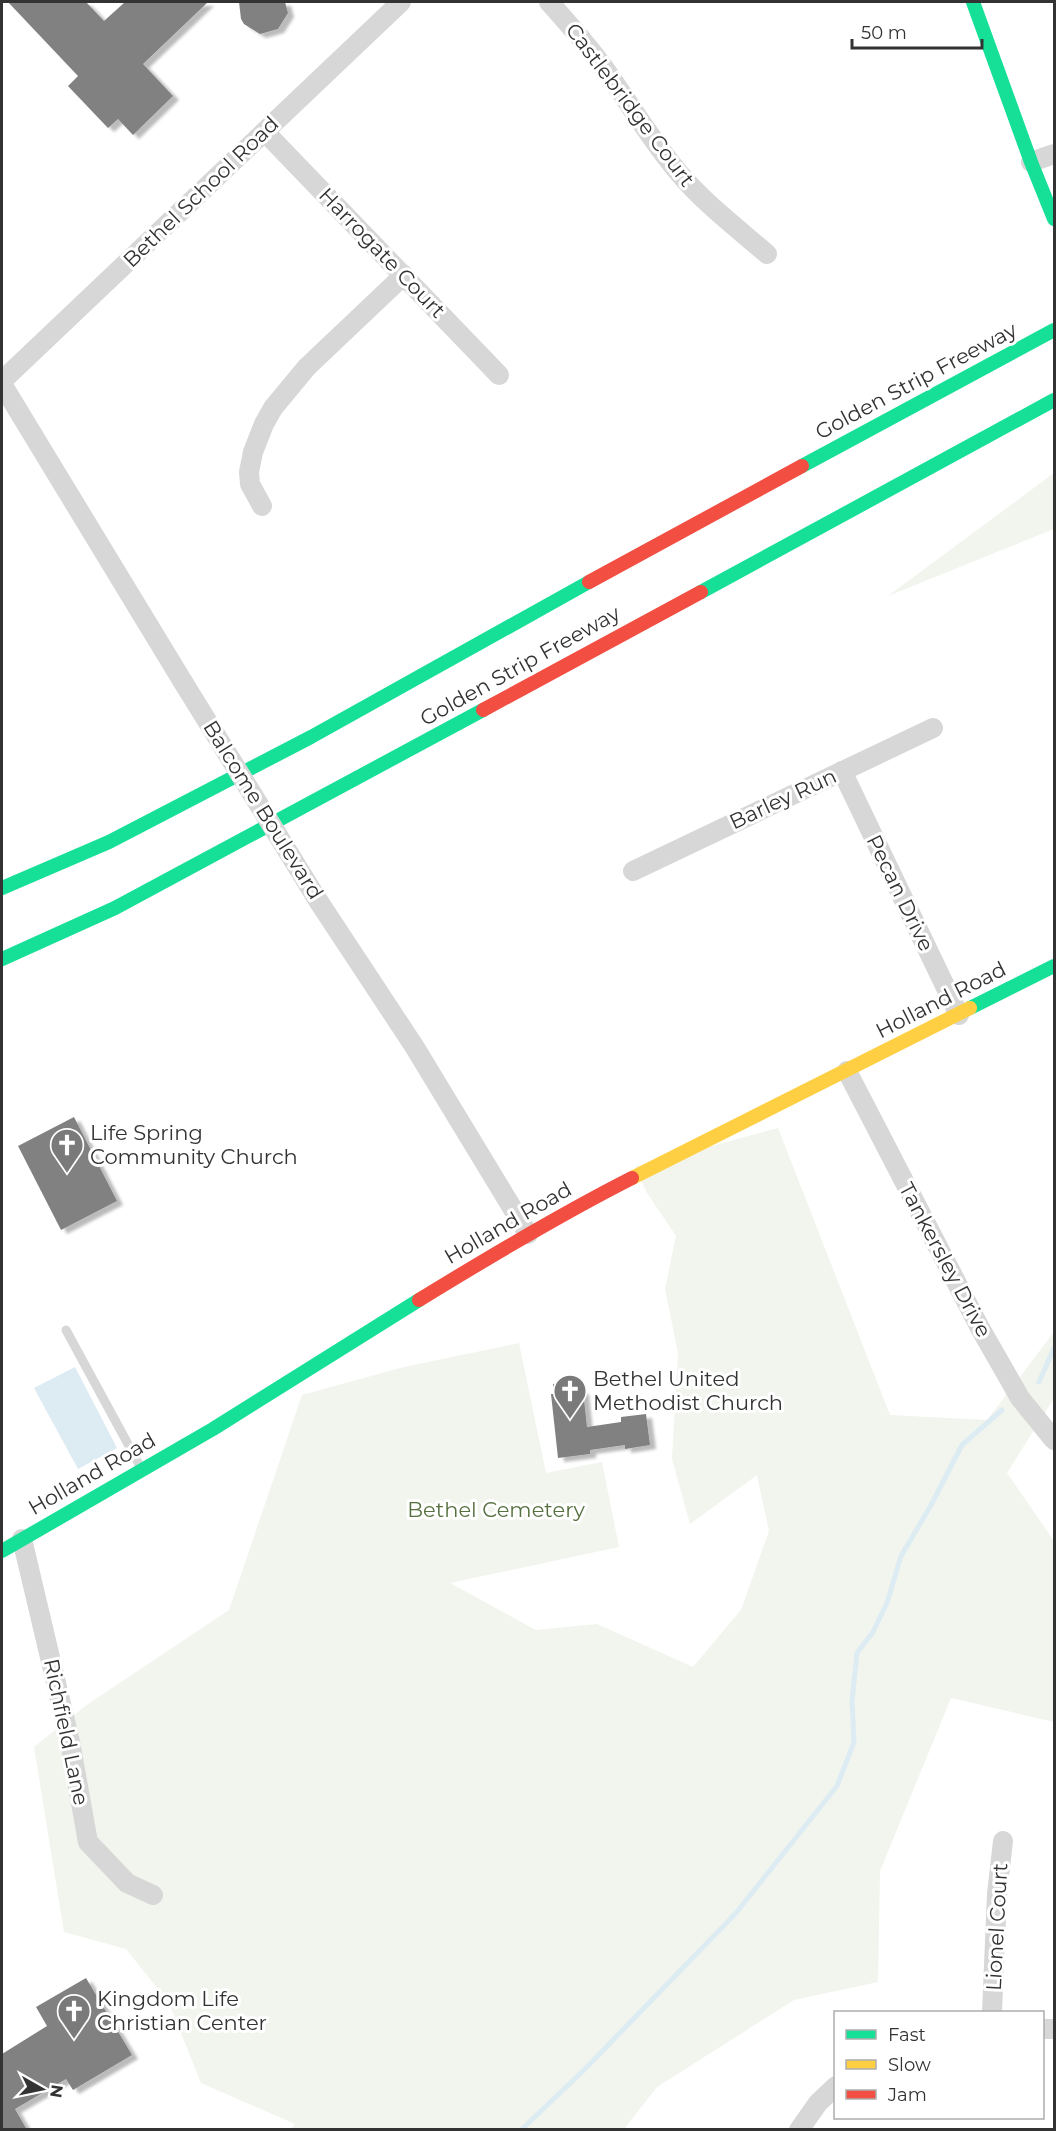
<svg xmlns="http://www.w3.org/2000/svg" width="1056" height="2131" viewBox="0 0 1056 2131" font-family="Montserrat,sans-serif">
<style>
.green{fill:#f1f5ed}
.water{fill:#ddebf3}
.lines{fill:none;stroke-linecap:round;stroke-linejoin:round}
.stream{stroke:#ddebf3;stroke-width:5}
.building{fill:#818181;filter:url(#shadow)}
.lane{stroke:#d7d7d7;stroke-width:9}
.street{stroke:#d7d7d7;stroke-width:20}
.fast{stroke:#16e098;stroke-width:14}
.slow{stroke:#ffcf43;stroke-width:14}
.jam{stroke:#f24e42;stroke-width:14}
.street-bridge{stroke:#d7d7d7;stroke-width:20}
.labels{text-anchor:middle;stroke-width:6;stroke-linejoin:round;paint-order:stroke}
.street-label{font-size:21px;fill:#333;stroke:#fff}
.poi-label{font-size:21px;fill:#333;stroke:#fff;text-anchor:start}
.park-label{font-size:21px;fill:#56703f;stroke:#fff}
</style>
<defs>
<filter id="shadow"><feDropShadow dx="6" dy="4" stdDeviation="1.5" flood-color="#0004"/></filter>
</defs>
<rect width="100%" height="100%" fill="#fff"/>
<g class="green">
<path d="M1054,473V529L888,596Z"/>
<path d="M778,1128L890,1415L987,1420L1054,1332V1398L1007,1473L1054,1541V1722L951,1698L880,1871L878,1982L794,2000L657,2087L624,2129H291L295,2124L201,2083L169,2003L126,1949L64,1932L34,1747L88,1704L229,1610L302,1395L404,1367L519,1343L546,1473L602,1462L619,1547L450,1583L536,1630L597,1624L693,1667L741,1610L769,1531L757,1475L690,1524L672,1459L678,1353L665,1289L676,1236L647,1193L635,1167Z"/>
</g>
<path class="water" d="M75,1367L117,1448L78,1469L34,1388Z"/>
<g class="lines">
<g class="stream">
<path d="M1039,1382L1054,1348"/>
<path d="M521,2130L584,2070L736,1913L837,1786L854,1742L852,1701L857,1653L873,1632L887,1603L901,1556L930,1507L962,1445L1002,1410"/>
</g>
</g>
<g class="building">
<path d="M8,2H86L104,21L125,2H208L143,64L173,96L133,135L118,119L108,128L68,86L78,76Z"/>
<path d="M239,2H285L288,13L278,29L260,34L244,24L241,19Z"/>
<path d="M74,1117L117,1201L61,1230L18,1146Z"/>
<path d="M574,1381L576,1391L583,1390L587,1427L621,1422V1417L646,1414L650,1445L625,1449V1445L590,1450V1454L558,1458L551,1394H554L553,1384Z"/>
<path d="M86,1978L132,2055L73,2090L66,2079L15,2109L27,2130H2V2054L47,2026L36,2007Z"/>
</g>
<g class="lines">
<path class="lane" d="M66,1330L141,1468"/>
<g class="street">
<path d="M549,2C567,22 585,42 602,65C628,101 650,139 679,173C704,203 737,228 767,254"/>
<path d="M265,132L499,375"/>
<path d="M1031,162L1054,154"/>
<path d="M2,381L401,2"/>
<path d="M2,384L183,682"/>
<path d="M262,506L250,484L249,472L253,452L264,424L273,408L307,367L404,275"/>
<path d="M842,771L959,1015"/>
<path d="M633,871L933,728"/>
<path d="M319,902L414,1046L528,1234"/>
<path d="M847,1071L980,1328L1020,1398L1054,1440"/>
<path d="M22,1539L70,1742L88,1842L127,1883L153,1895"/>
<path d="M992,2012L997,1894L1003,1841"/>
<path d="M1042,2029H1054"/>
<path d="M799,2130L818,2103L836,2086"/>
</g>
<g class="fast">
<path d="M973,2L1031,162L1054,219"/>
<path d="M802,466L1054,330"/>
<path d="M701,592L1054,400"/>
<path d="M2,888L109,842L311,737L589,582"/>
<path d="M2,959L115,908L483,710"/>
<path d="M970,1008L1054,966"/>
<path d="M2,1551L213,1429L419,1300"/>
</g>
<path class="slow" d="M632,1178L970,1008"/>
<g class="jam">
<path d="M589,582L802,466"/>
<path d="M483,710L701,592"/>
<path d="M419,1300C489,1257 559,1215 632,1178"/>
</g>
<path class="street-bridge" d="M183,682L319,902"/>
</g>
<defs>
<g id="church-pin" transform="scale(1.725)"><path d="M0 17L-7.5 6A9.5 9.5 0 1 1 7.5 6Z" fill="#7a7a7a" stroke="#fff"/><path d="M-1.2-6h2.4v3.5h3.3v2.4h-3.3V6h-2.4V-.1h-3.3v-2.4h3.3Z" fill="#fff"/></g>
</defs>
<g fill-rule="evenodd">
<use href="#church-pin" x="67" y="1145"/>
<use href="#church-pin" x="570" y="1391"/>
<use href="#church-pin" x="74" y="2011"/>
</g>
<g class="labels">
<g class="street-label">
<text transform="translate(630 105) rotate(53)" y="7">Castlebridge Court</text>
<text transform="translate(201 192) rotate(-44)" y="7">Bethel School Road</text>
<text transform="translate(382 253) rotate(46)" y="7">Harrogate Court</text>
<text transform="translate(916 381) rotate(-28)" y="7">Golden Strip Freeway</text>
<text transform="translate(520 666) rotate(-29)" y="7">Golden Strip Freeway</text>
<text transform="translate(783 799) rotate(-25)" y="7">Barley Run</text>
<text transform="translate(263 810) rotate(58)" y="7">Balcome Boulevard</text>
<text transform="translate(900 893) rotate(64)" y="7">Pecan Drive</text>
<text transform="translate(941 1000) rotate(-27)" y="7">Holland Road</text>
<text transform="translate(508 1223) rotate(-30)" y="7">Holland Road</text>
<text transform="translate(945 1260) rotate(62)" y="7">Tankersley Drive</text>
<text transform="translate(92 1474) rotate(-30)" y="7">Holland Road</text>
<text transform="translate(66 1732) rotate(78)" y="7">Richfield Lane</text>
<text transform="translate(997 1927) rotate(-87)" y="7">Lionel Court</text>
</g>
<g class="poi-label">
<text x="90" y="1140">Life Spring<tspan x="90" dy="24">Community Church</tspan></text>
<text x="593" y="1386">Bethel United<tspan x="593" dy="24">Methodist Church</tspan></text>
<text x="97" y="2006">Kingdom Life<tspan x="97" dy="24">Christian Center</tspan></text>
</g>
<g class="park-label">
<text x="496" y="1517">Bethel Cemetery</text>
</g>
</g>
<rect width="1056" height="2131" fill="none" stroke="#333333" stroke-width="6"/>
<rect x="834" y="2011" width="210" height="108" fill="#ffffff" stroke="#adadad" stroke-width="1.5"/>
<rect x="846" y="2030" width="30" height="9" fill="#16e098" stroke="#adadad" stroke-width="1.5"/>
<text x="888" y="2041" font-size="18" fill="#333333">Fast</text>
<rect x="846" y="2060" width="30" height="9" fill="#ffcf43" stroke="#adadad" stroke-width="1.5"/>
<text x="888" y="2071" font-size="18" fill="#333333">Slow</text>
<rect x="846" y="2090" width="30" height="9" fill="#f24e42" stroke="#adadad" stroke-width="1.5"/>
<text x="888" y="2101" font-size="18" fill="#333333">Jam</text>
<g transform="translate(42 2089) rotate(99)" stroke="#ffffff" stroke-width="4.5" paint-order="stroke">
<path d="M0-4.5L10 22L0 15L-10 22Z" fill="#333333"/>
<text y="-9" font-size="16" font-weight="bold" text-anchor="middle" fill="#333333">N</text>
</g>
<path d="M852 39v9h130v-9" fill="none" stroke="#333333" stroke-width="3"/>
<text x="861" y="39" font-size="18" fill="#333333" stroke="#ffffff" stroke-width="4.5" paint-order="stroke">50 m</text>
</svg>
